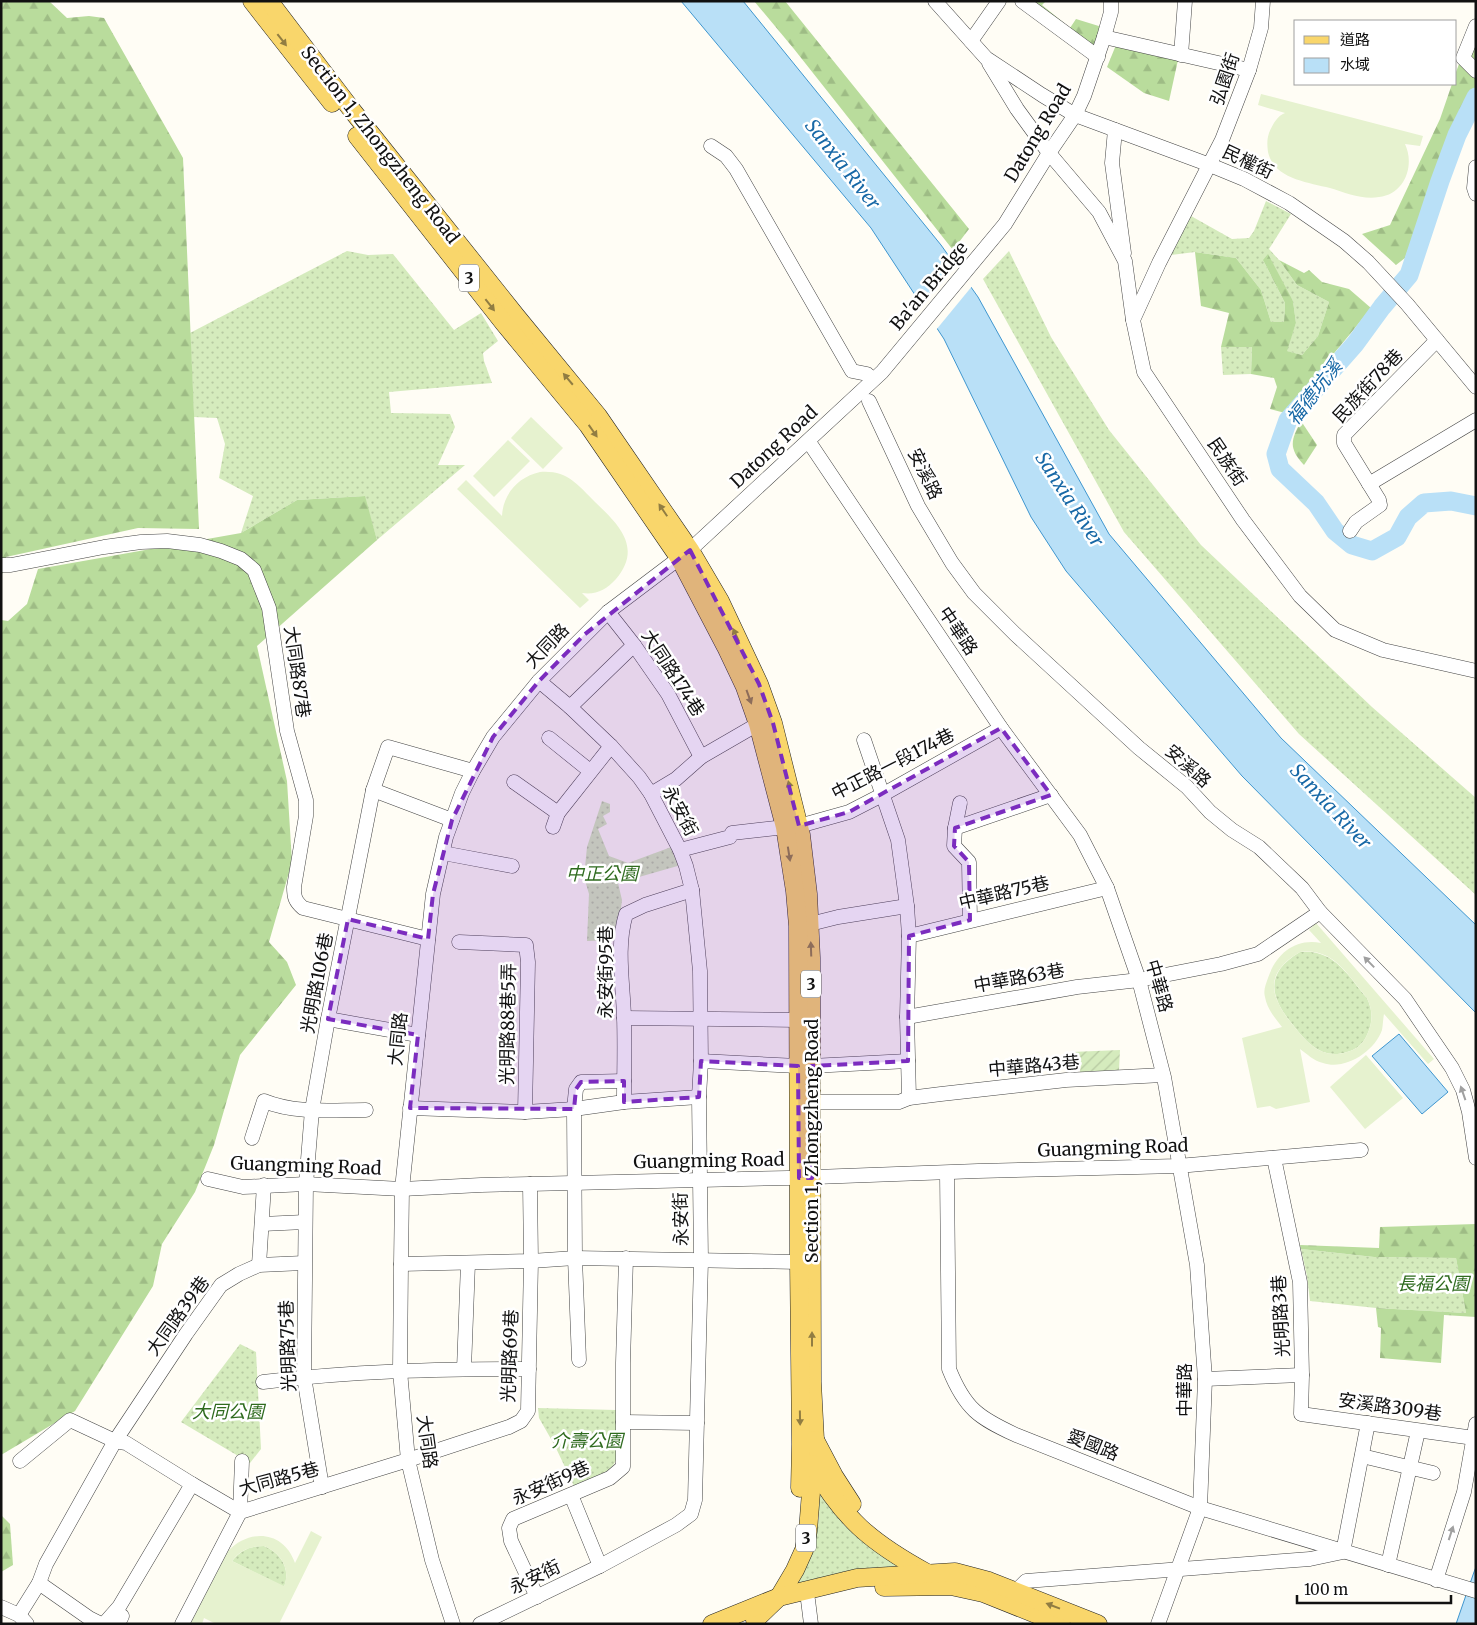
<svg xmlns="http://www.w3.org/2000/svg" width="1477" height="1625" viewBox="0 0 1477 1625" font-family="Merriweather,'Noto Sans TC',serif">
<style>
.grass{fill:url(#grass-dots)}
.forest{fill:url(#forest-firs)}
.garden{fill:url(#garden-furrows)}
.pitch{fill:#e6f2cf;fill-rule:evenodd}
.water{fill:#b9e0f7;stroke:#3f96cf}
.pier{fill:#fffdf5}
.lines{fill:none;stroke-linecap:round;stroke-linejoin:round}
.river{stroke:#b9e0f7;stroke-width:19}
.minor-casing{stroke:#444;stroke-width:15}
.major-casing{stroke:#222;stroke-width:19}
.minor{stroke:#fff;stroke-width:14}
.major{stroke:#f9d66b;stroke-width:18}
.oneway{fill:#917d42}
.oneway2{fill:#a0a0a0}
.marked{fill:#7b2cbf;fill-opacity:0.2;stroke:#7b2cbf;stroke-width:4;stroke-dasharray:10 6;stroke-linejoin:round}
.labels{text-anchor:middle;stroke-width:5;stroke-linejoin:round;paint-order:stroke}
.shield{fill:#fff;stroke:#585858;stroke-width:1}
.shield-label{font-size:16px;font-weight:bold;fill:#111}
.street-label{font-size:18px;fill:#111;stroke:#fff}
.park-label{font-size:18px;font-style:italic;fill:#2f6b1f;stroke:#fff}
.water-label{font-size:19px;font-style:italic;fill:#1768a6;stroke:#fff}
</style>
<defs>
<pattern id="grass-dots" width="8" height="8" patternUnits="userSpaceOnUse" patternTransform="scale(1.25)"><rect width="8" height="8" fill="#d5ebbd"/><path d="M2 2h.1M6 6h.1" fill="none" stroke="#b6c8a1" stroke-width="1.8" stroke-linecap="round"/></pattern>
<pattern id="forest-firs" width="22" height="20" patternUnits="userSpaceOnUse" patternTransform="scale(1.25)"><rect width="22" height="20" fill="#b9dc9c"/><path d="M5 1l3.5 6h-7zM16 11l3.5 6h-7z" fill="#9ebc85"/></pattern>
<pattern id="garden-furrows" width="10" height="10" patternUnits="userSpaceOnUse" patternTransform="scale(1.25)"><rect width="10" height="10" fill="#d5ebbd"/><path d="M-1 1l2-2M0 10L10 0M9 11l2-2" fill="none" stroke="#b6c8a1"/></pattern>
</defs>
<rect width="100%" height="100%" fill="#fffdf5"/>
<g class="grass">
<path d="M1266,201L1291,214L1269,249L1279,260L1297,285L1329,302L1318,336L1302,355L1286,351L1296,323L1293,301L1263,260L1285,303L1284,322H1271L1261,290L1236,258L1195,252L1171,255L1191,216L1232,239L1249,238L1254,231Z"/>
<path d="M347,251L368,255L393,254L454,330L481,313L498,341L483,353L484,361L492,383L389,392L391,413L450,414L455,427L438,465H465L377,540L364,496L297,500L241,533L253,496L219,478L225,444L217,418L194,417L190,333Z"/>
<path d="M1009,251L1051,337L1109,430L1201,545L1372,707L1476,798V895L1299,734L1124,532L983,279Z"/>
<path d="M1252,346L1251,374L1223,375L1221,347Z"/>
<path d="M602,801L610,804V812L603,816L607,824L598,829L609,856L628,863L674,846L681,865L618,883L622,900L617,940L587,941L589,894L584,877L587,847Z"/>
<path d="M1300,952C1335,949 1347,975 1367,998C1373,1011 1373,1022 1367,1035C1363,1044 1356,1050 1347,1052C1322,1060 1307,1043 1293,1025C1269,996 1265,973 1300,952Z"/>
<path d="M1301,1249L1374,1257L1456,1258L1466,1313L1376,1308L1310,1301L1307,1276Z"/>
<path d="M240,1344L256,1352L261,1449L250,1463L181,1422Z"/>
<path d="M538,1408L616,1410C617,1429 626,1459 607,1471C597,1477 585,1481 574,1486L555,1446L539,1418Z"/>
<path d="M817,1482L844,1525L868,1546L904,1569L793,1588L813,1546L819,1518Z"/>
<path d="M264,1546C281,1553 291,1569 284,1587L232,1561C241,1550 250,1546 264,1546Z"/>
</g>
<g class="forest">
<path d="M1,1H49L67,18L89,16L104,18L183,158L199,529L138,528L6,557L1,579Z"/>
<path d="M754,1H785L969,229L953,250L794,49Z"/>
<path d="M1033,1H1046L1042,5L1070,28L1076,19L1102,27L1095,52Z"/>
<path d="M1476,19V86L1452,127L1405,258L1396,265L1362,234L1390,225L1440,119L1452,84H1456V72Z"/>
<path d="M1116,45L1178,60L1169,101L1144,93L1107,67Z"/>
<path d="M1195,252L1236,258L1261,290L1271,322H1284L1285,303L1263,260L1268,254L1293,301L1296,323L1287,351L1302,355L1318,336L1329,302L1297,285L1279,260L1304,273L1309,270L1322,282L1349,289L1371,308C1343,344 1313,377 1285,413L1270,409L1277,387L1274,378L1251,374L1252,347H1221L1229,313L1201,306Z"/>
<path d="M1301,421L1317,445L1304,465C1288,448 1291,440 1301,421Z"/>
<path d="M365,496L377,540L257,646L287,781L292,862L269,942L287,962L296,985L240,1055L214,1145L195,1192L162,1244L153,1286L75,1411L1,1455V620L8,621L27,604L38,569L241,533L297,500Z"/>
<path d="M1476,1224V1317L1444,1315L1441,1363L1380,1358L1381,1328L1378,1327L1376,1308L1466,1313L1456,1258L1374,1257L1301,1249L1300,1245L1379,1248L1380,1227Z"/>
<path d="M1,1515L10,1524L13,1565L1,1572Z"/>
</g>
<path class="garden" d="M1120,1050L1119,1070L1080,1072L1081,1063H1071V1052Z"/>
<g class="pitch">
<path d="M1261,94L1423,136L1420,146L1405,144C1415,165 1405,194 1379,197C1363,200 1346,193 1330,188C1308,182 1274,179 1268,152C1267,145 1267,139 1269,133C1273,124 1277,116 1285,113L1258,105Z"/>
<path d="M531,417L563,448L543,469L511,438Z"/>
<path d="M508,440L530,461L494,497L473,476Z"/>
<path d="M540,472C567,470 577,484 595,502C618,524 643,547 616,579C606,590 596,595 582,593L589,600L580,608L457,489L466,480L502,516C503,494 518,477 540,472Z"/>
<path d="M1316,923L1434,1059L1428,1064L1384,1014C1383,1019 1383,1025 1382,1030C1375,1051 1345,1071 1323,1063C1314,1061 1307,1054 1300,1049L1310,1102L1276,1109L1270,1106L1257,1108L1242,1038L1282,1027C1275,1018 1267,1009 1265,997C1263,990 1266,984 1268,978C1276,954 1295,938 1321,943L1309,930ZM1300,952C1335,948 1347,975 1367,998C1373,1011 1373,1022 1367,1035C1363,1044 1356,1050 1347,1052C1322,1060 1307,1043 1293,1025C1269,996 1264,973 1300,952Z"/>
<path d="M1366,1055L1403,1098L1365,1129L1330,1087Z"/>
<path d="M311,1531L322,1537L279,1624H216L204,1618L202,1624H190L228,1551C250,1528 284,1531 295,1563ZM264,1546C281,1553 291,1569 284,1586L232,1561C240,1550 251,1546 264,1546Z"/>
</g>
<g class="water">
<path d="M681,1H743L941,245L978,297L1109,534L1281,738L1476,925V1013L1242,776L1066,571L1031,517L944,339L871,228Z"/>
<path d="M1399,1034L1448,1092L1422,1114L1372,1056Z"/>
<path d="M1476,1567V1624H1456L1474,1572Z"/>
</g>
<path class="pier" d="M956,261L973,285L936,330L920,306Z"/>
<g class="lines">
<path class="river" d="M1476,97L1457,135L1440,181L1409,275L1382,307L1355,344L1288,420L1276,454L1280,469L1316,503L1335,531L1352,545L1372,551L1397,537L1408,517L1424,503L1451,501L1476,506"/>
<g class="minor-casing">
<g id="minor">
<path d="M935,1L986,58L1042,95L1075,115L1210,165L1244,179L1289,203L1344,241L1368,262L1407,304L1476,387"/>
<path d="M1022,1L1098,57"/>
<path d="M1263,1L1261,28L1249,70L1222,140L1159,263L1133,320L1144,372L1243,520L1300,596L1335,630L1383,650L1476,671"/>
<path d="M1476,26L1463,58L1476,71"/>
<path d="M1104,37L1249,70"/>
<path d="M971,41L999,1"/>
<path d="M1181,55L1185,1"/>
<path d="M989,63L1017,109L1049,153L1099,212L1125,261L1133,320"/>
<path d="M1115,130L1112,163L1124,253"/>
<path d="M711,146L726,156L736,169L852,371L867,374"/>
<path d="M1476,167L1474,188L1476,194"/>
<path d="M869,401L918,506L952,563L974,593L1015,634L1139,748L1187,787L1210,812L1232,830L1259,847L1302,888L1320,912L1405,999L1452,1068L1463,1090L1469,1112L1476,1158"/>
<path d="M809,442L1001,728L1080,835L1107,888L1139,980L1164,1077L1197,1265L1205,1379L1200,1508L1158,1624"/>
<path d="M1369,484L1476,420"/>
<path d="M1350,531L1356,522L1380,505L1379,500L1344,443V435L1437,340"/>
<path d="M1,565H11L104,547L141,542L167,541L200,545L221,551L241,559L254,570L269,608L287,731L306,800V816L294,887C294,897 295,901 303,908L428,939"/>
<path d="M608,612L634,645L668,694L701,757"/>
<path d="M570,707L634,645"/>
<path d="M549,738L590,771"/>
<path d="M864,740L898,840L907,906L909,936L907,1017L909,1098"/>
<path d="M514,782L558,813"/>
<path d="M651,794L676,779L701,757L758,724"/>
<path d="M960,803L955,828L954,846L969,862L970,920"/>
<path d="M452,820L373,790L388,747L473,771"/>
<path d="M799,826L849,812L882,795L1001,728"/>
<path d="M553,827L558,813L611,746"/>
<path d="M955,828L1051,795"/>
<path d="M680,850L730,837L732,833L785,827"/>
<path d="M443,853L512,866"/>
<path d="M810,924L838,917L907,906"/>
<path d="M909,936L1107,888"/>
<path d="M459,942L526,945L528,962L525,1112"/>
<path d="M907,1017L1077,987L1139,980L1221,964L1258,954L1320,912"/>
<path d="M624,1018L798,1020"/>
<path d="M328,1019L418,1035"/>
<path d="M701,1061L798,1066"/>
<path d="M811,1066L908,1061"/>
<path d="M624,1102C624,1074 625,1046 624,1017C623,983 616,947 626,914L645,905L692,890"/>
<path d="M812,1102H899L909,1098L941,1094L1066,1080L1163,1075"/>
<path d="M410,1108L525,1112L574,1109L624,1102L699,1097"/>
<path d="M252,1138L264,1101C296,1114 332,1110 366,1110"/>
<path d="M1274,1158L1300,1282L1302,1375L1301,1414L1474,1438"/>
<path d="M947,1173L949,1369C965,1409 979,1418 1016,1435L1200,1508L1476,1591"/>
<path d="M208,1179L243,1187L306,1184L402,1189L481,1185L788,1178L978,1171L1178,1166L1361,1150"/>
<path d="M262,1224L305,1222"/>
<path d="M401,1264L531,1261L575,1258L799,1262"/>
<path d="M259,1265L264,1185"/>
<path d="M579,1360L575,1258L574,1109L576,1089L581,1082L624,1081"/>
<path d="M464,1369L468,1263"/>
<path d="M1205,1379L1302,1375"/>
<path d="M263,1382C351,1371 440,1369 529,1369"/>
<path d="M623,1422L697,1423"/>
<path d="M1362,1456L1433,1473"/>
<path d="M20,1461L70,1420L115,1441L126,1443L192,1484L240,1512L408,1460L509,1427L521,1421L528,1411L531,1261L530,1184"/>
<path d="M322,1487L304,1377L306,1184L312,1110L328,1019L373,790"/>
<path d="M571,1495L600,1566"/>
<path d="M1388,1565L1418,1431"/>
<path d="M1436,1580L1464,1492L1476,1424"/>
<path d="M39,1583L89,1618L101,1624"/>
<path d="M1016,1591L1026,1581L1310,1559L1343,1552L1368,1423"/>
<path d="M537,1597L511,1541L509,1528L513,1519L610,1478L623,1467V1363L626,1258"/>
<path d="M808,1600L811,1624"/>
<path d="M1,1607L19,1615L27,1624"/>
<path d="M19,1615L39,1583L46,1564L115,1441L186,1334L221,1285L239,1274L259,1265L304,1263"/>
<path d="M104,1624L119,1607L192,1484"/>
<path d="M118,1624L122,1616"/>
<path d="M182,1624L240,1512L242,1461"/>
<path d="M453,1624L432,1560L408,1460L400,1371L401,1264L402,1189L433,894L446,837L462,793L473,771L493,737L539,681L608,612L690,550L882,372L1005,224L1049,153L1075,115L1084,96L1104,37L1111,12V1"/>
<path d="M480,1624L600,1566L676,1525L691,1514L695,1500L701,1260L699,1097L701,1061L700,971L692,890L686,866L680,850L651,794L639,777L611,746L570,707L539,681"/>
</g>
</g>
<g class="major-casing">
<g id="major">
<path d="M252,1L332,103"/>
<path d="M269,1L351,109L516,316L598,416L690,550L720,601L759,684L773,723L801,835L808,894L811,958L812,1382L815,1440L808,1531L804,1550L795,1570L779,1597L755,1620"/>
<path d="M357,136L503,322L588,425L680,559L726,647L745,687L758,724L785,827L795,891L798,926L799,1262L801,1444L800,1488"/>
<path d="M815,1440L834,1476L852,1504"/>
<path d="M812,1464C843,1519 872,1543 927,1573"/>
<path d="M884,1587L951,1586L983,1593L1061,1624"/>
<path d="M712,1624L779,1597L857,1578L955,1572L989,1581L1098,1624"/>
</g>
</g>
<use href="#minor" class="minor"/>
<use href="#major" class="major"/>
</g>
<defs><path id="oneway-solid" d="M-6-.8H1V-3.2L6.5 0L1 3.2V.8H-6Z" transform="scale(1.25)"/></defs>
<g class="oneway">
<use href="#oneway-solid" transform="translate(282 40) rotate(52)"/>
<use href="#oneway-solid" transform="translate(490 305) rotate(52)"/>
<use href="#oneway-solid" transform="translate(568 379) rotate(-130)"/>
<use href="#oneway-solid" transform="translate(593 431) rotate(55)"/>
<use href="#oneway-solid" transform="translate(663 510) rotate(-124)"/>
<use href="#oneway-solid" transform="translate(736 635) rotate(-115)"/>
<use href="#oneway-solid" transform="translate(749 697) rotate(70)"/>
<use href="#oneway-solid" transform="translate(790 788) rotate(-104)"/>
<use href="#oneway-solid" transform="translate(789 854) rotate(81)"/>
<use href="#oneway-solid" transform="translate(811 949) rotate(-92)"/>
<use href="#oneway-solid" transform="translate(812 1339) rotate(-90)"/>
<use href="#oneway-solid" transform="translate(800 1418) rotate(89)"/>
<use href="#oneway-solid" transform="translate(1053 1606) rotate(-159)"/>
</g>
<g class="oneway2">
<use href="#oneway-solid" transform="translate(1369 962) rotate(-134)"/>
<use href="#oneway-solid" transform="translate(1463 1093) rotate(-109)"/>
<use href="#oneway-solid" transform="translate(1451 1533) rotate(-72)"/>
</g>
<path class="marked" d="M690,550L759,684L773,723L799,826L849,812L1001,728L1051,795L955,828L954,846L969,862L970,920L909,936L908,1061L811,1066L812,1178H799L798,1066L701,1061L699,1097L624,1102V1081L581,1082L576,1089L574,1109L410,1108L418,1035L328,1019L348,919L428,939L433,894L452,820L493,737L539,681L584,635Z"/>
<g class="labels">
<g class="shield">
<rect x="459" y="264.5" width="20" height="27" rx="4"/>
<rect x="801" y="970.5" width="20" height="27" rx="4"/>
<rect x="796" y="1524.5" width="20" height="27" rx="4"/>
</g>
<g class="shield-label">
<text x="469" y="284">3</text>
<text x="811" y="990">3</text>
<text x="806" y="1544">3</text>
</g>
<g class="street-label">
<text transform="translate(1225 79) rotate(-71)" y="6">弘園街</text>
<text transform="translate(1038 133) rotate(-59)" y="6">Datong Road</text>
<text transform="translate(380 145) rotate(52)" y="6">Section 1, Zhongzheng Road</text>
<text transform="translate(1248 162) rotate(25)" y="6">民權街</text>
<text transform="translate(929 286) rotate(-50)" y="6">Ba'an Bridge</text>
<text transform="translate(1368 386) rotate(-47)" y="6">民族街78巷</text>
<text transform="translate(774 447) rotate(-43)" y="6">Datong Road</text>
<text transform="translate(1227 462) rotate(56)" y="6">民族街</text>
<text transform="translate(925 474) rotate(64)" y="6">安溪路</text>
<text transform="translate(958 631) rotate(56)" y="6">中華路</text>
<text transform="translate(547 646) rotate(-46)" y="6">大同路</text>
<text transform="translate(297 672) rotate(82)" y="6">大同路87巷</text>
<text transform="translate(673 673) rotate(57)" y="6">大同路174巷</text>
<text transform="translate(893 764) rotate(-27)" y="6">中正路一段174巷</text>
<text transform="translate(1188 766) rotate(42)" y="6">安溪路</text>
<text transform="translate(680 811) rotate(62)" y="6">永安街</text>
<text transform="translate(1004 893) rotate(-13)" y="6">中華路75巷</text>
<text transform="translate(606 972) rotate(-90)" y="6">永安街95巷</text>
<text transform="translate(1019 978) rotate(-10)" y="6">中華路63巷</text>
<text transform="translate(317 983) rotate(-79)" y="6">光明路106巷</text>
<text transform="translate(1159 986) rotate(74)" y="6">中華路</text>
<text transform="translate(508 1024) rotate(-89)" y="6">光明路88巷5弄</text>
<text transform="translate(398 1039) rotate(-84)" y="6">大同路</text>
<text transform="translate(1034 1066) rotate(-5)" y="6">中華路43巷</text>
<text transform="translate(812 1141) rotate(-90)" y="6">Section 1, Zhongzheng Road</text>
<text transform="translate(1113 1148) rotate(-2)" y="6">Guangming Road</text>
<text transform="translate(709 1161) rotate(-1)" y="6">Guangming Road</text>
<text transform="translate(306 1166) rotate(2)" y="6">Guangming Road</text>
<text transform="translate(681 1219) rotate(-91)" y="6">永安街</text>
<text transform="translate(178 1316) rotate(-54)" y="6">大同路39巷</text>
<text transform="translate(1281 1316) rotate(-93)" y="6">光明路3巷</text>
<text transform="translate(288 1346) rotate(-92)" y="6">光明路75巷</text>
<text transform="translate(510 1356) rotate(-88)" y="6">光明路69巷</text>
<text transform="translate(1185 1390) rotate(-90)" y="6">中華路</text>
<text transform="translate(1390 1407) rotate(8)" y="6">安溪路309巷</text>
<text transform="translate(427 1442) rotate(82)" y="6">大同路</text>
<text transform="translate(1093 1445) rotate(22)" y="6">愛國路</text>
<text transform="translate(279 1479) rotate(-15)" y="6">大同路5巷</text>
<text transform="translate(551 1483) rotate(-24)" y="6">永安街9巷</text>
<text transform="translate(535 1577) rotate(-26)" y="6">永安街</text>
</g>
<g class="park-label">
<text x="602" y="880">中正公園</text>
<text x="1433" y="1290">長福公園</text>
<text x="228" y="1418">大同公園</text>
<text x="587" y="1447">介壽公園</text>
</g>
<g class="water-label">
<text transform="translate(843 164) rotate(52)" y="7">Sanxia River</text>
<text transform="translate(1314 392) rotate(-52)" y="7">福德坑溪</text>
<text transform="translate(1070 499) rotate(57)" y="7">Sanxia River</text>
<text transform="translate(1331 806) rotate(47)" y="7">Sanxia River</text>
</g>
</g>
<rect width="1477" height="1625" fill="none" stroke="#111111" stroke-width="5"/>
<rect x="1294" y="20" width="162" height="65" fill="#ffffff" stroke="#a0a0a0"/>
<rect x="1304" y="36" width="25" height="8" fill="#f9d66b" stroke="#a0a0a0"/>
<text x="1340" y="45" font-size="15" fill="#111111">道路</text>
<rect x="1304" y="58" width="25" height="15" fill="#b9e0f7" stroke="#a0a0a0"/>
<text x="1340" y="70" font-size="15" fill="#111111">水域</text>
<path d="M1297 1595v8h154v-8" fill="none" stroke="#111111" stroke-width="2.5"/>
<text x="1304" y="1595" font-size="15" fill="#111111" stroke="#ffffff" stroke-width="4" paint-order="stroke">100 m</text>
</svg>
